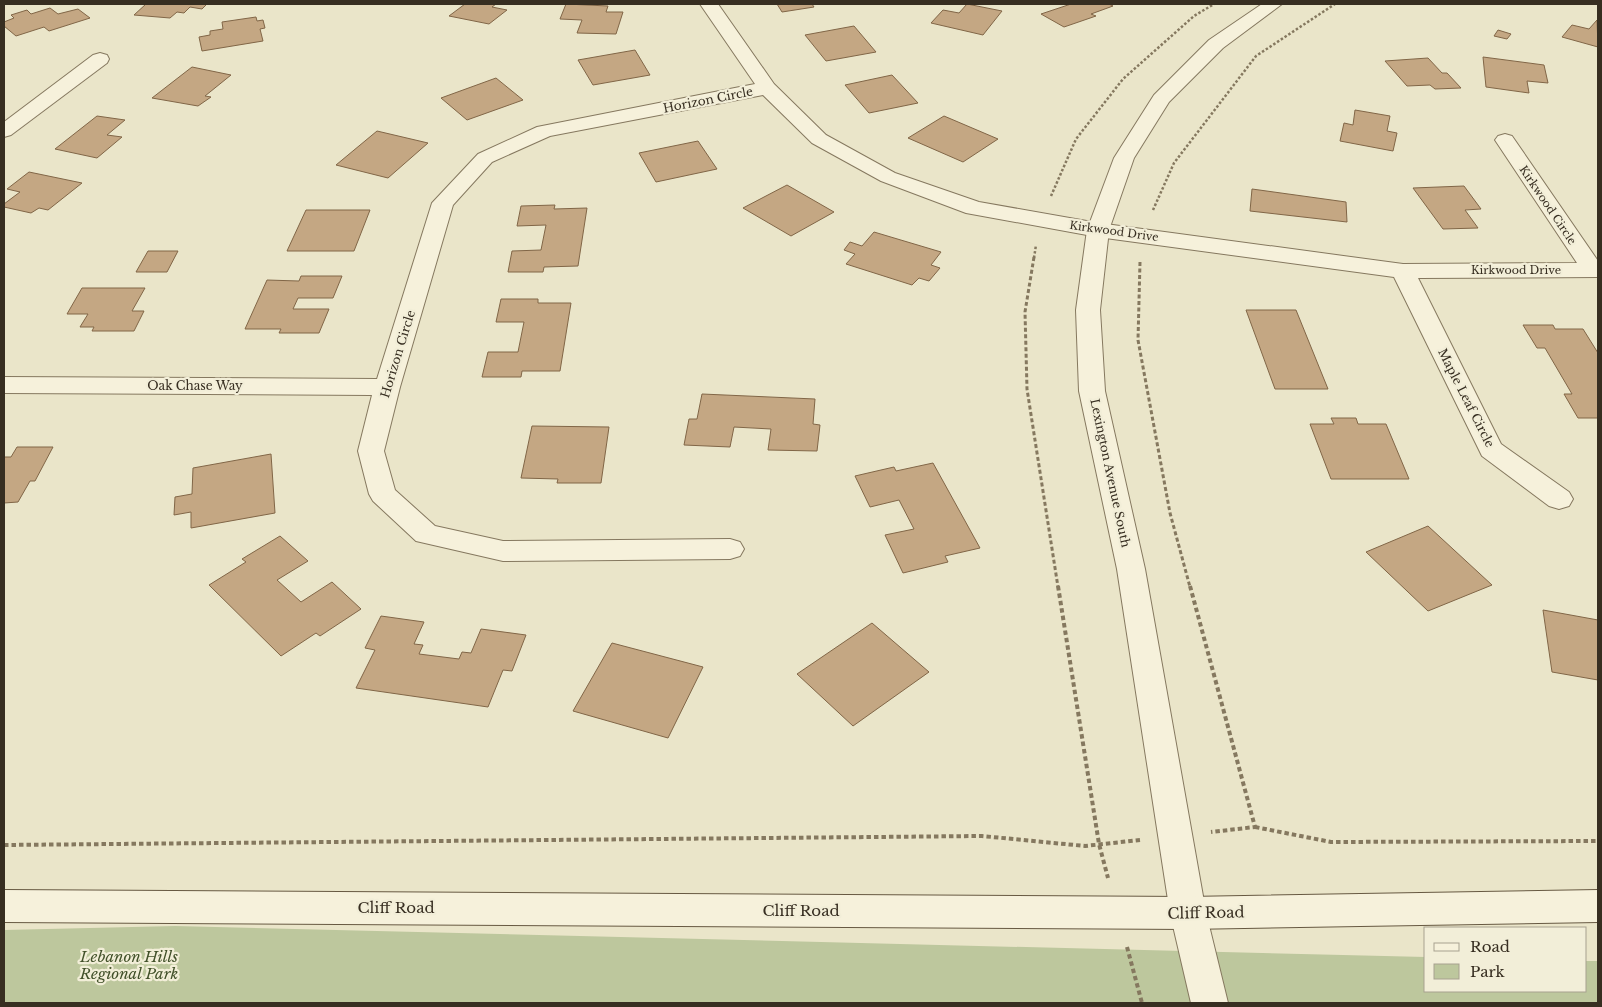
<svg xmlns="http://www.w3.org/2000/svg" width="1602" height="1007" viewBox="0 0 1602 1007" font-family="'Libre Baskerville',serif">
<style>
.green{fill:#bdc79d}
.building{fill:#c4a783;stroke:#816647}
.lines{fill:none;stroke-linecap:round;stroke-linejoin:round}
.minor-casing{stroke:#85785f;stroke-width:2}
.tertiary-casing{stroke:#85785f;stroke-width:2}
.secondary-casing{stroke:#675942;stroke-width:2}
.path-far2{stroke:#85785f;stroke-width:2.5;stroke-dasharray:2.5 2;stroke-linecap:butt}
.path-far1{stroke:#85785f;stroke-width:3;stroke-dasharray:4 2.5;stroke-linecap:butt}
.path{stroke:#85785f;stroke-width:4;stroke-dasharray:4.5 3;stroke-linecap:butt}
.minor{fill:#f6f1db;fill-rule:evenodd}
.tertiary{fill:#f6f1db;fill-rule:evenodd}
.secondary{fill:#f6f1db;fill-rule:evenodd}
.labels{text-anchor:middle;stroke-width:4.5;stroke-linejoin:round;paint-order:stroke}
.far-street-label{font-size:11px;fill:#372e21;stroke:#f2eed8}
.street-label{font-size:12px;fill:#372e21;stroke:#f2eed8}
.near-street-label{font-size:15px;fill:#372e21;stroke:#f2eed8}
.near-park-label{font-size:15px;font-style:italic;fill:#42512a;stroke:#f2eed8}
</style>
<rect width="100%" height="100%" fill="#eae5c9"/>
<path class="green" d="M175,926L1426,957V991H1586V961H1598V1003H4V930Z"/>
<g class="building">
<path d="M146,4H207L202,9L190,7L184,13L177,12L170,18L134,15Z"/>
<path d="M465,4H496L492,7L507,10L489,24L449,16Z"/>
<path d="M566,4L608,6L606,12H623L616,34L577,33L582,20L560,19Z"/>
<path d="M777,4H812L814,7L782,12Z"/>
<path d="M967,4L1002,11L983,35L931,23L943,10L959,13Z"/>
<path d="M1071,4H1109L1113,6L1091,14L1096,16L1064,27L1041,14Z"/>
<path d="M50,8L58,14L78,9L90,18L49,31L44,27L16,36L4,26V22L14,18L11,15L27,10L31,14Z"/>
<path d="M256,17L257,21L263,20L265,28L260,29L263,41L202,51L199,37L210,35V31L223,29L222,22Z"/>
<path d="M1597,20L1598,47L1562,37L1572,25L1589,29Z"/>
<path d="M854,26L876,52L826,61L805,35Z"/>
<path d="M1498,30L1511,34L1507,39L1494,36Z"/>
<path d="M635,50L650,75L593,85L578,60Z"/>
<path d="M1483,57L1544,65L1548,83L1527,81L1529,93L1486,87Z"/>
<path d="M1428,58L1442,73H1447L1461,88L1435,89L1430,85L1407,86L1385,61Z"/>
<path d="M192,67L231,75L205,96L211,97L198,106L152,98Z"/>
<path d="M892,75L918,103L869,113L845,85Z"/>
<path d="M496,78L523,100L467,120L441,98Z"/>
<path d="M1355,110L1390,116L1387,131L1397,133L1393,151L1340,141L1344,123L1353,125Z"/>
<path d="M97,116L125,120L107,135L122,137L97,158L55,149Z"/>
<path d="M944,116L998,139L963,162L908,138Z"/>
<path d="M377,131L428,143L388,178L336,165Z"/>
<path d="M698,141L717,169L656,182L639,153Z"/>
<path d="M29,172L82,183L48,210L39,208L31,213L4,207V204L20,192L7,189Z"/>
<path d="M787,185L834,212L791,236L743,208Z"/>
<path d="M1464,186L1481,209L1465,210L1478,228L1443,229L1413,188Z"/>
<path d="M1252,189L1346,202L1347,222L1250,211Z"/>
<path d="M555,205L554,209L587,208L578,266L544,267L543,272H508L512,251L541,250L546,225L517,226L521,206Z"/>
<path d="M306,210H370L354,251H287Z"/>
<path d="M874,232L941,252L931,265L940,268L929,281L919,278L912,285L846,264L855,254L844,250L850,242L862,246Z"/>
<path d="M148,251H178L167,272H136Z"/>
<path d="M301,276H342L333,298H298L293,309H329L319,333H279L281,329H245L267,280L299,281Z"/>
<path d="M82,288H145L132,311H144L134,331H92L94,327H80L88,314H67Z"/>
<path d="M501,299H538V303H571L560,371H522L521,377H482L488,352H518L524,322H496Z"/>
<path d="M1246,310H1296L1328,389H1275Z"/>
<path d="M1523,325H1553L1555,329H1583L1598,353V418H1578L1564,394H1572L1545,348H1537Z"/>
<path d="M702,394L815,399L813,424L820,425L817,451L768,450L771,429L734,427L730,447L684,445L689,419H697Z"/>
<path d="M1331,418H1356L1358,424H1386L1409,479H1331L1310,424H1334Z"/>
<path d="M532,426L609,427L601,483H557L558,479L521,478Z"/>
<path d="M17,447H53L35,481H30L18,502L4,503V457H11Z"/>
<path d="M271,454L275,513L191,528V512L174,515L175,497L192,494L193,468Z"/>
<path d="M933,463L980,548L945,556L948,562L903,573L885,535L914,529L899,500L870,507L855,476L894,467L896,471Z"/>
<path d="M1428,526L1492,585L1428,611L1366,552Z"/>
<path d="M280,536L308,561L277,580L301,602L332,582L361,609L320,636L316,633L281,656L209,585L246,562L242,559Z"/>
<path d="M1543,610L1598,620V680L1552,672Z"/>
<path d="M381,616L424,622L414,644L423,645L419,654L459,659L462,652L471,653L481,629L526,635L512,671L503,670L488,707L356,688L375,650L365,648Z"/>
<path d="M872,623L929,672L853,726L797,674Z"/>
<path d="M612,643L703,667L668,738L573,711Z"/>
</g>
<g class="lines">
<g class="minor-casing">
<g id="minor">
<path d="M700,4H718L774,84L826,135L895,173L979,202L1098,223L1403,264L1577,263L1495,140L1498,136L1505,134L1512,136L1598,261V277L1418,278L1501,444L1569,492L1573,499L1569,506L1559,509L1549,506L1482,456L1394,277L1098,237L966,213L881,181L812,143L763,95L550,136L492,162L453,205L400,387L384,451L395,490L435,526L503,541L730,539L740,542L744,549L740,556L730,559L503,561L416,541L373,501L369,494L358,451L372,395L4,393V377L377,379L432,203L478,154L537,127L755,84Z"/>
<path d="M100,53L107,55L109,59L107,63L11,135L4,137V122L93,55Z"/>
</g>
</g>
<g class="tertiary-casing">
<path id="tertiary" d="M1262,4H1282L1223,48L1169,102L1134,158L1109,230L1100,310L1105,391L1145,569L1206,913L1228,1003H1191L1170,913L1117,569L1079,391L1076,310L1087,230L1114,158L1154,95L1209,40Z"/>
</g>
<g class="secondary-casing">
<path id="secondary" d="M4,890L1188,897L1598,890V922L1188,929L4,922Z"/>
</g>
<g class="path-far2">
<path d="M1051,196L1076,139L1123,79L1194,16L1214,4"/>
<path d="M1153,210L1174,163L1256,56L1335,4"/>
<path d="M1034,258L1036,245"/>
</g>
<g class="path-far1">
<path d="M1034,257L1025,312L1027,389L1058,587"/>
<path d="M1140,262L1138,340L1170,513L1190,587"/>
</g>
<g class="path">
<path d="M1058,586L1099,844L1108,878"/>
<path d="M1190,586L1255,827L1211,832"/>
<path d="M1255,827L1331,842L1598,841"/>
<path d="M4,845L982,836L1085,846L1140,840"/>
<path d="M1127,947L1142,1003"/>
</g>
<use href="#minor" class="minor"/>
<use href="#tertiary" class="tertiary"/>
<use href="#secondary" class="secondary"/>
</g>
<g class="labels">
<g class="far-street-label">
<text transform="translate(1548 205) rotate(56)" y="4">Kirkwood Circle</text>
<text transform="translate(1114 231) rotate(8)" y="4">Kirkwood Drive</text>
<text x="1516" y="274">Kirkwood Drive</text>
</g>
<g class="street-label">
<text transform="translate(708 100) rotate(-11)" y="4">Horizon Circle</text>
<text transform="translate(398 354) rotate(-73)" y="4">Horizon Circle</text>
<text x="195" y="390">Oak Chase Way</text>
<text transform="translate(1466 398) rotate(63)" y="4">Maple Leaf Circle</text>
<text transform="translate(1110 473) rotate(78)" y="4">Lexington Avenue South</text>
</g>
<g class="near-street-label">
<text x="396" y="913">Cliff Road</text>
<text x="801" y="916">Cliff Road</text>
<text transform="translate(1206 913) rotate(-1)" y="5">Cliff Road</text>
</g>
<g class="near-park-label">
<text x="129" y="962">Lebanon Hills<tspan x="129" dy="17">Regional Park</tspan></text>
</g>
</g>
<rect width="1602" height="1007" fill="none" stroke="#372e21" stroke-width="10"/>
<rect x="1424" y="927" width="162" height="65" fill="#f2eed8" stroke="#a7a18f"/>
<rect x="1434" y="943" width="25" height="8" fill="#f6f1db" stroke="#a7a18f"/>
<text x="1470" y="952" font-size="15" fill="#372e21">Road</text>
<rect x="1434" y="964" width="25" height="15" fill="#bdc79d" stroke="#a7a18f"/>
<text x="1470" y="977" font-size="15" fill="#372e21">Park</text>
</svg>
